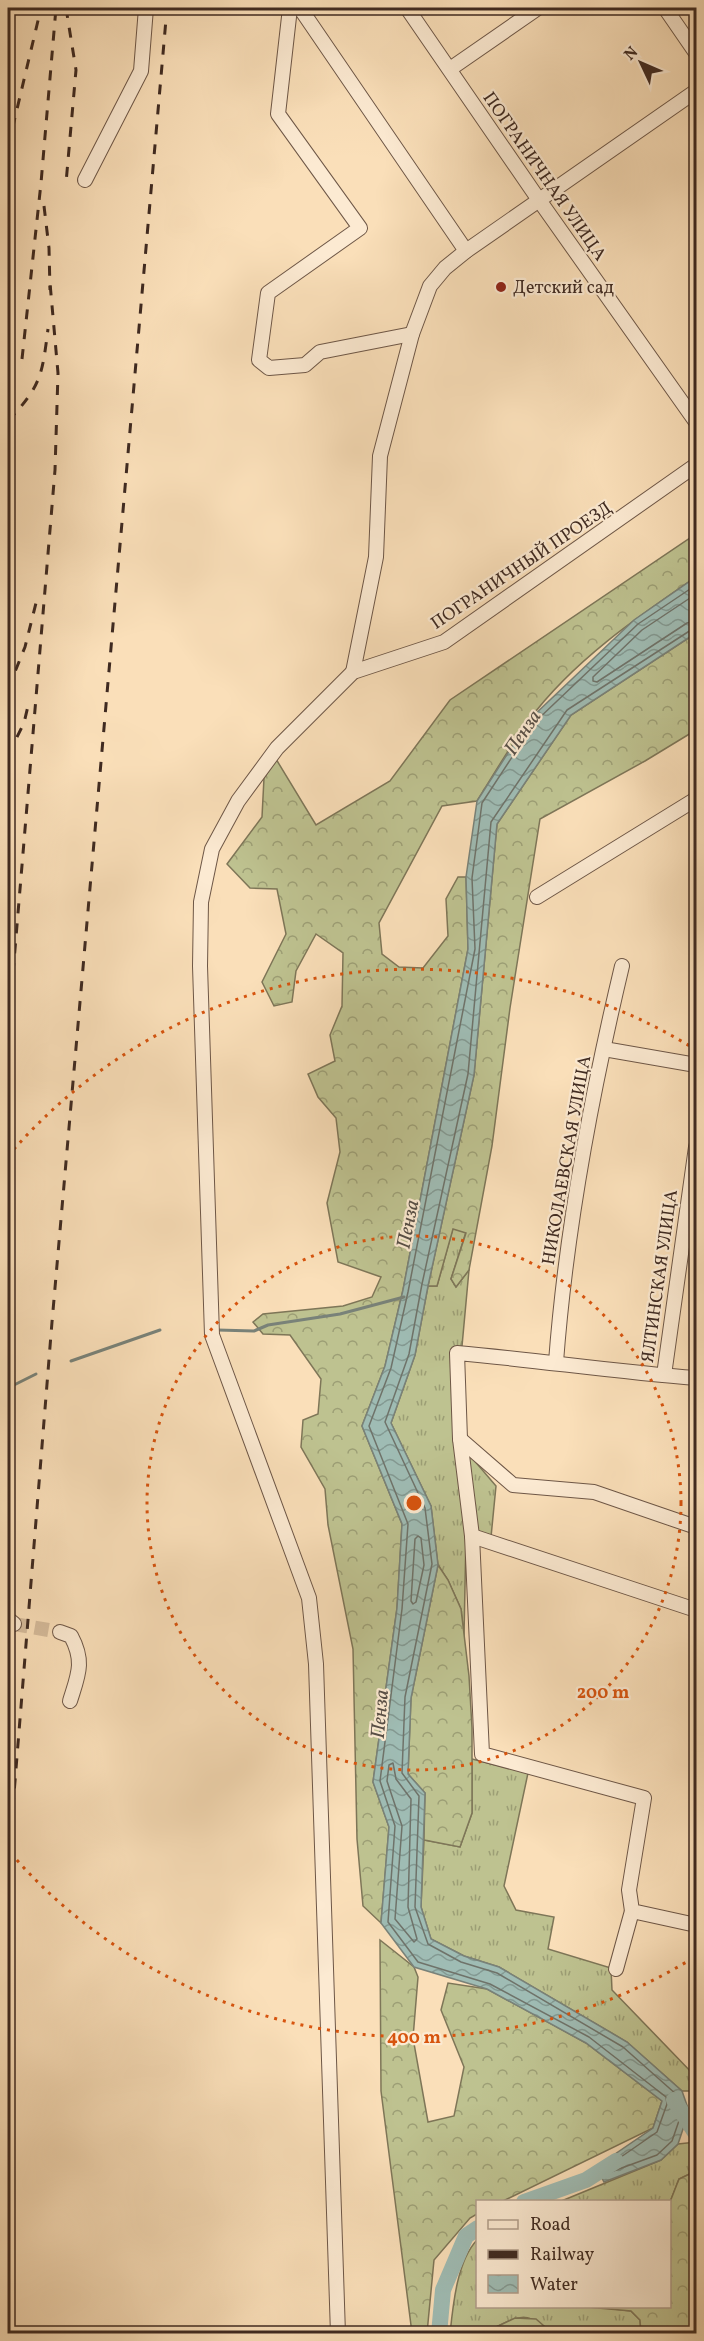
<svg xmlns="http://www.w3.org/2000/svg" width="704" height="2341" viewBox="0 0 704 2341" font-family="Vollkorn,serif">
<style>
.grass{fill:url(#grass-tufts);stroke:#7e7658;stroke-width:1.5}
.forest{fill:url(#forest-crowns);stroke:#7e7658;stroke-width:1.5}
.water{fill:url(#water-waves);stroke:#798279;stroke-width:1.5}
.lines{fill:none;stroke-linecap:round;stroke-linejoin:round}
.shore{stroke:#6f736a;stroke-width:1.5}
.stream{stroke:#798279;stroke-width:3}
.river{stroke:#9fbcb4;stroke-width:16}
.minor-tunnel{stroke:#d5bb9b;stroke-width:14;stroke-dasharray:14 7;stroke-linecap:butt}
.minor-casing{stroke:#6e5747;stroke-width:16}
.minor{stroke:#fcead2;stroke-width:14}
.rail{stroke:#3f2a21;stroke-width:3;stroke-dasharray:10 10;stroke-linecap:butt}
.ring{fill:none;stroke:#d7540e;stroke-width:3;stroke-dasharray:3 6}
.poi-dot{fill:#8f2418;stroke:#fcead2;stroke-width:2}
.labels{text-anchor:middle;stroke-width:4.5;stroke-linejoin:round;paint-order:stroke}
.street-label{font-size:18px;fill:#3f2a21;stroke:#fcead2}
.poi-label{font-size:18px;fill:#3f2a21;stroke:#fcead2;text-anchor:start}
.water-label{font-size:20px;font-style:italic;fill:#574e46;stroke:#fcead2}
.centre{fill:#d7540e;stroke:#fcead2;stroke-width:3}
.ring-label{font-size:18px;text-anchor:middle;font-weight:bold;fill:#d7540e;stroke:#fcead2;stroke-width:4.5;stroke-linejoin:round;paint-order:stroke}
</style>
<defs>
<pattern id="grass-tufts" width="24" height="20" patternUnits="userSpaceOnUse" patternTransform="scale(1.5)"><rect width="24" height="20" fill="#bec290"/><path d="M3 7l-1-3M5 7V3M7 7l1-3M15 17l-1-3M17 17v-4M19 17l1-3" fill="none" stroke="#9c9e75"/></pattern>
<pattern id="forest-crowns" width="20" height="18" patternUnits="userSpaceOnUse" patternTransform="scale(1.5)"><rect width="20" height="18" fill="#bec290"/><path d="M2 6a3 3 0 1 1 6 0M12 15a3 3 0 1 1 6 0" fill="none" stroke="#9c9e75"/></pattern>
<pattern id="water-waves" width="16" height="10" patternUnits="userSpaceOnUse" patternTransform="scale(1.5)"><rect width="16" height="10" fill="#9fbcb4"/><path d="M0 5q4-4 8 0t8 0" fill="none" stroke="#839992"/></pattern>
</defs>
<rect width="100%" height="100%" fill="#fadfb9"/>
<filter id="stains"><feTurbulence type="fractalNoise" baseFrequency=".00333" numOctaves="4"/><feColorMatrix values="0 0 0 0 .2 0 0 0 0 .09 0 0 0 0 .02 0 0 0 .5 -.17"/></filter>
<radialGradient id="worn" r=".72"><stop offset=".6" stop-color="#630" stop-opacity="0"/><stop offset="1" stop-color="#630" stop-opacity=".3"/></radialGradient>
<g class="grass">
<path d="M453,1228L466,1232L451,1279L456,1287L469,1270L462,1346L452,1350L455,1438L496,1486L491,1537L466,1535L464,1636L461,1609L448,1580L438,1565L431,1506L391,1423L415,1355L428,1286H437Z"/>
<path d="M472,1759L528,1773L504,1886L516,1910L554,1917L548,1949L611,1968L612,1990L696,2077V2091H682L627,2042L499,1967L464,1956L431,1939L421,1907L424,1840L460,1847L472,1813Z"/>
<path d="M696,2142V2171L679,2179L670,2202H559L661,2160L678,2144Z"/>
<path d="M477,2240L478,2306H587L631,2311L640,2320L641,2333H552C529,2312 522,2314 494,2328L492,2333L450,2334C453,2305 457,2261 477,2240Z"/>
</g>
<g class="forest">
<path d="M696,534V577C636,618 573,661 529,720C510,746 494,774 477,801L442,806L379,923L382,954L399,967L423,968L448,936L446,899L458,877H466L468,949L403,1290L385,1366L362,1426L402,1524L397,1608L373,1782L389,1827L381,1923L363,1906L357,1839L353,1649L328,1525L325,1489L301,1447L303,1420L318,1414L321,1379L290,1335L263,1334L253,1322L263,1314L343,1306L372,1297L381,1277L338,1262L327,1203L340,1152L336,1118L318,1097L308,1074L335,1061L330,1035L342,1006L343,953L316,934L296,971L292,1002L274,1006L262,982L286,934L277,889L250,888L227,864L262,817L264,778L276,759L316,825L390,781L450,700Z"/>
<path d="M696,633V730L645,761L540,819L510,1008L492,1146L469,1270L456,1287L451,1279L466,1233L453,1229L437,1286H428L474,1075L497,824L571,715Z"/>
<path d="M438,1565L448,1580L461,1609L469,1676L472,1728V1813L460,1847L424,1840L425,1793L408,1774L411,1698Z"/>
<path d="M380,1940L414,1967L418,1977L413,2038L428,2122L454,2116L464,2067L441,2010L448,1983L487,1989L586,2043L662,2101L653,2128L503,2201L478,2202L477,2214L470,2218L434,2260L427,2333H412L381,2091Z"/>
<path d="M696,2171V2333H641L640,2320L631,2311L587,2307L670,2306V2202L679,2179Z"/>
<path d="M515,2318L536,2319L552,2333H492L494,2328Z"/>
</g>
<path class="water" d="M696,577V633L571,715L497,824L474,1075L428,1286L415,1355L391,1423L431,1506L438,1565L411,1698L408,1774L425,1793L421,1907L431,1939L464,1956L499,1967L627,2042L682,2091L689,2111L678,2144L661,2160L604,2182L596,2167L653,2128L662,2101L586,2043L487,1989L414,1967L381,1923L389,1827L373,1782L397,1608L402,1524L362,1426L385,1366L403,1290L468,949L466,877L477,801L530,719L634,620Z"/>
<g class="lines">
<g class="shore">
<path d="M696,585L638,624L535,722L482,803L472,878L475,949L408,1292L391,1368L369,1426L408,1524L402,1609L380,1781L395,1826L388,1922L418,1962L490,1984L589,2037L666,2097L667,2104L657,2132L605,2168V2171L608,2173L657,2155L672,2141L682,2112L677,2095L623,2047L497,1973L461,1962L428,1944L415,1907L419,1796L402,1773L405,1697L432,1564L425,1508L385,1422L409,1354L422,1284L468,1074L491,822L567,710L691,630L696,629"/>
<path d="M696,594L642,630L593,677V681L597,682L687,623L696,621"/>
<path d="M418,1536L421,1538L424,1565L416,1602L413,1604L411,1601L415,1539Z"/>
<path d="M393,1763L396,1779L411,1799L408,1907L417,1939L414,1942L395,1919L402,1826L387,1781L389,1765Z"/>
</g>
<g class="stream">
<path d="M217,1330L254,1331L268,1325L340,1314L404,1297"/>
<path d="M71,1361L160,1330"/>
<path d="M8,1388L36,1374"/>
</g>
<g class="river">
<path d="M674,2100L696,2134"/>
<path d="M524,2202L586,2180L616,2161"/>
<path d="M439,2334L443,2290L466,2236L478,2228"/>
</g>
<path class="minor-tunnel" d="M14,1624L60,1632"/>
<g class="minor-casing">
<g id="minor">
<path d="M290,8L278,114L360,228L268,293L259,360L269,368L305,365L320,352L412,334"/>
<path d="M300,8L466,251"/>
<path d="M407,8L539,200L696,422"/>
<path d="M665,8L696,53"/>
<path d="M450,69L538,8"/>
<path d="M85,180L141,71L146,8"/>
<path d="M353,672L376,557L380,456L412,334L430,286L445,268L466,251L696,91"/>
<path d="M537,897L696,799"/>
<path d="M604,1049L696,1065"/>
<path d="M556,1362C566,1229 591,1096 622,966"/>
<path d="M664,1375L696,1147"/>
<path d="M696,1378C616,1372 537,1360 457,1353L460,1439L472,1536L482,1754L644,1798L629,1890L632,1911L696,1925"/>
<path d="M460,1439L513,1485L594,1492L696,1527"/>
<path d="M472,1536L696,1610"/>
<path d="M8,1619L14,1624"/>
<path d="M60,1632L71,1636C85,1662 78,1675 70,1701"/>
<path d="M616,1969L632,1911"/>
<path d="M338,2334L316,1664L309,1598L212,1335L200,966L201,902L212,849L238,801L277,748L353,672L444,642L696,465"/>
</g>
</g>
<use href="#minor" class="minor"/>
<g class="rail">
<path d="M66,8L76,70L66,183"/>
<path d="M8,147L41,8"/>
<path d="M44,206L49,248L50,290"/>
<path d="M22,359L41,183L56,8"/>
<path d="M8,421C41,386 42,376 48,329"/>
<path d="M8,689L25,647L38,595"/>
<path d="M8,755L24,723L28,706"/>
<path d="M8,1033L55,470L58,373L50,283"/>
<path d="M8,1868L52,1322L167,8"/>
</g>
</g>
<g class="ring">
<circle cx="414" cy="1503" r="267"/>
<path d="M693 1958A534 534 0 0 1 8 1850M8 1156A534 534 0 0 1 693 1048"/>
</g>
<circle class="poi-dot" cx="501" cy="287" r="6"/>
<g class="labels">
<g class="street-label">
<text transform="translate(545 176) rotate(55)" y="6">ПОГРАНИЧНАЯ УЛИЦА</text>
<text transform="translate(521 565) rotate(-34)" y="6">ПОГРАНИЧНЫЙ ПРОЕЗД</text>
<text transform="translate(566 1160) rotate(-80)" y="6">НИКОЛАЕВСКАЯ УЛИЦА</text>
<text transform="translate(659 1276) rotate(-82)" y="6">ЯЛТИНСКАЯ УЛИЦА</text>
</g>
<g class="poi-label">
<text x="513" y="293">Детский сад</text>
</g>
<g class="water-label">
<text transform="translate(522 732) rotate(-56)" y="7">Пенза</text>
<text transform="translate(407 1224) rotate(-79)" y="7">Пенза</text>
<text transform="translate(379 1714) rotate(-85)" y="7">Пенза</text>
</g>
</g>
<circle cx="414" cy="1503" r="9" class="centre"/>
<g class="ring-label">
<text x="603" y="1698">200 m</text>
<text x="414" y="2043">400 m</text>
</g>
<rect width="704" height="2341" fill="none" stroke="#fadfb9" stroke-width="30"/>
<rect x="9" y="9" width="686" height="2323" fill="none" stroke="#3f2a21" stroke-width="3"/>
<rect x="15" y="15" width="674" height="2311" fill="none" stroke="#3f2a21" stroke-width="1.5"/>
<rect x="476" y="2200" width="195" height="108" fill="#fcead2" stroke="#b09d8b" stroke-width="1.5"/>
<rect x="488" y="2220" width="30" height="9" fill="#fcead2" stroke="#b09d8b" stroke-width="1.5"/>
<text x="530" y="2230" font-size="18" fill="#3f2a21">Road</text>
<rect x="488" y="2250" width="30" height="9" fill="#3f2a21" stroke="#b09d8b" stroke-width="1.5"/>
<text x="530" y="2260" font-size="18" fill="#3f2a21">Railway</text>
<rect x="488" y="2275" width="30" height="18" fill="url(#water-waves)" stroke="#b09d8b" stroke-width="1.5"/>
<text x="530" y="2290" font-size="18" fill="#3f2a21">Water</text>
<g transform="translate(641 63) rotate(314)" stroke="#fcead2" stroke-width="4.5" paint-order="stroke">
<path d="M0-4.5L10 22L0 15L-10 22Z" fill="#3f2a21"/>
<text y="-9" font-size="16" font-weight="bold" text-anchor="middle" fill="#3f2a21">N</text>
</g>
<rect width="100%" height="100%" filter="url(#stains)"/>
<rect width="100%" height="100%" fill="url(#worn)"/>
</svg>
